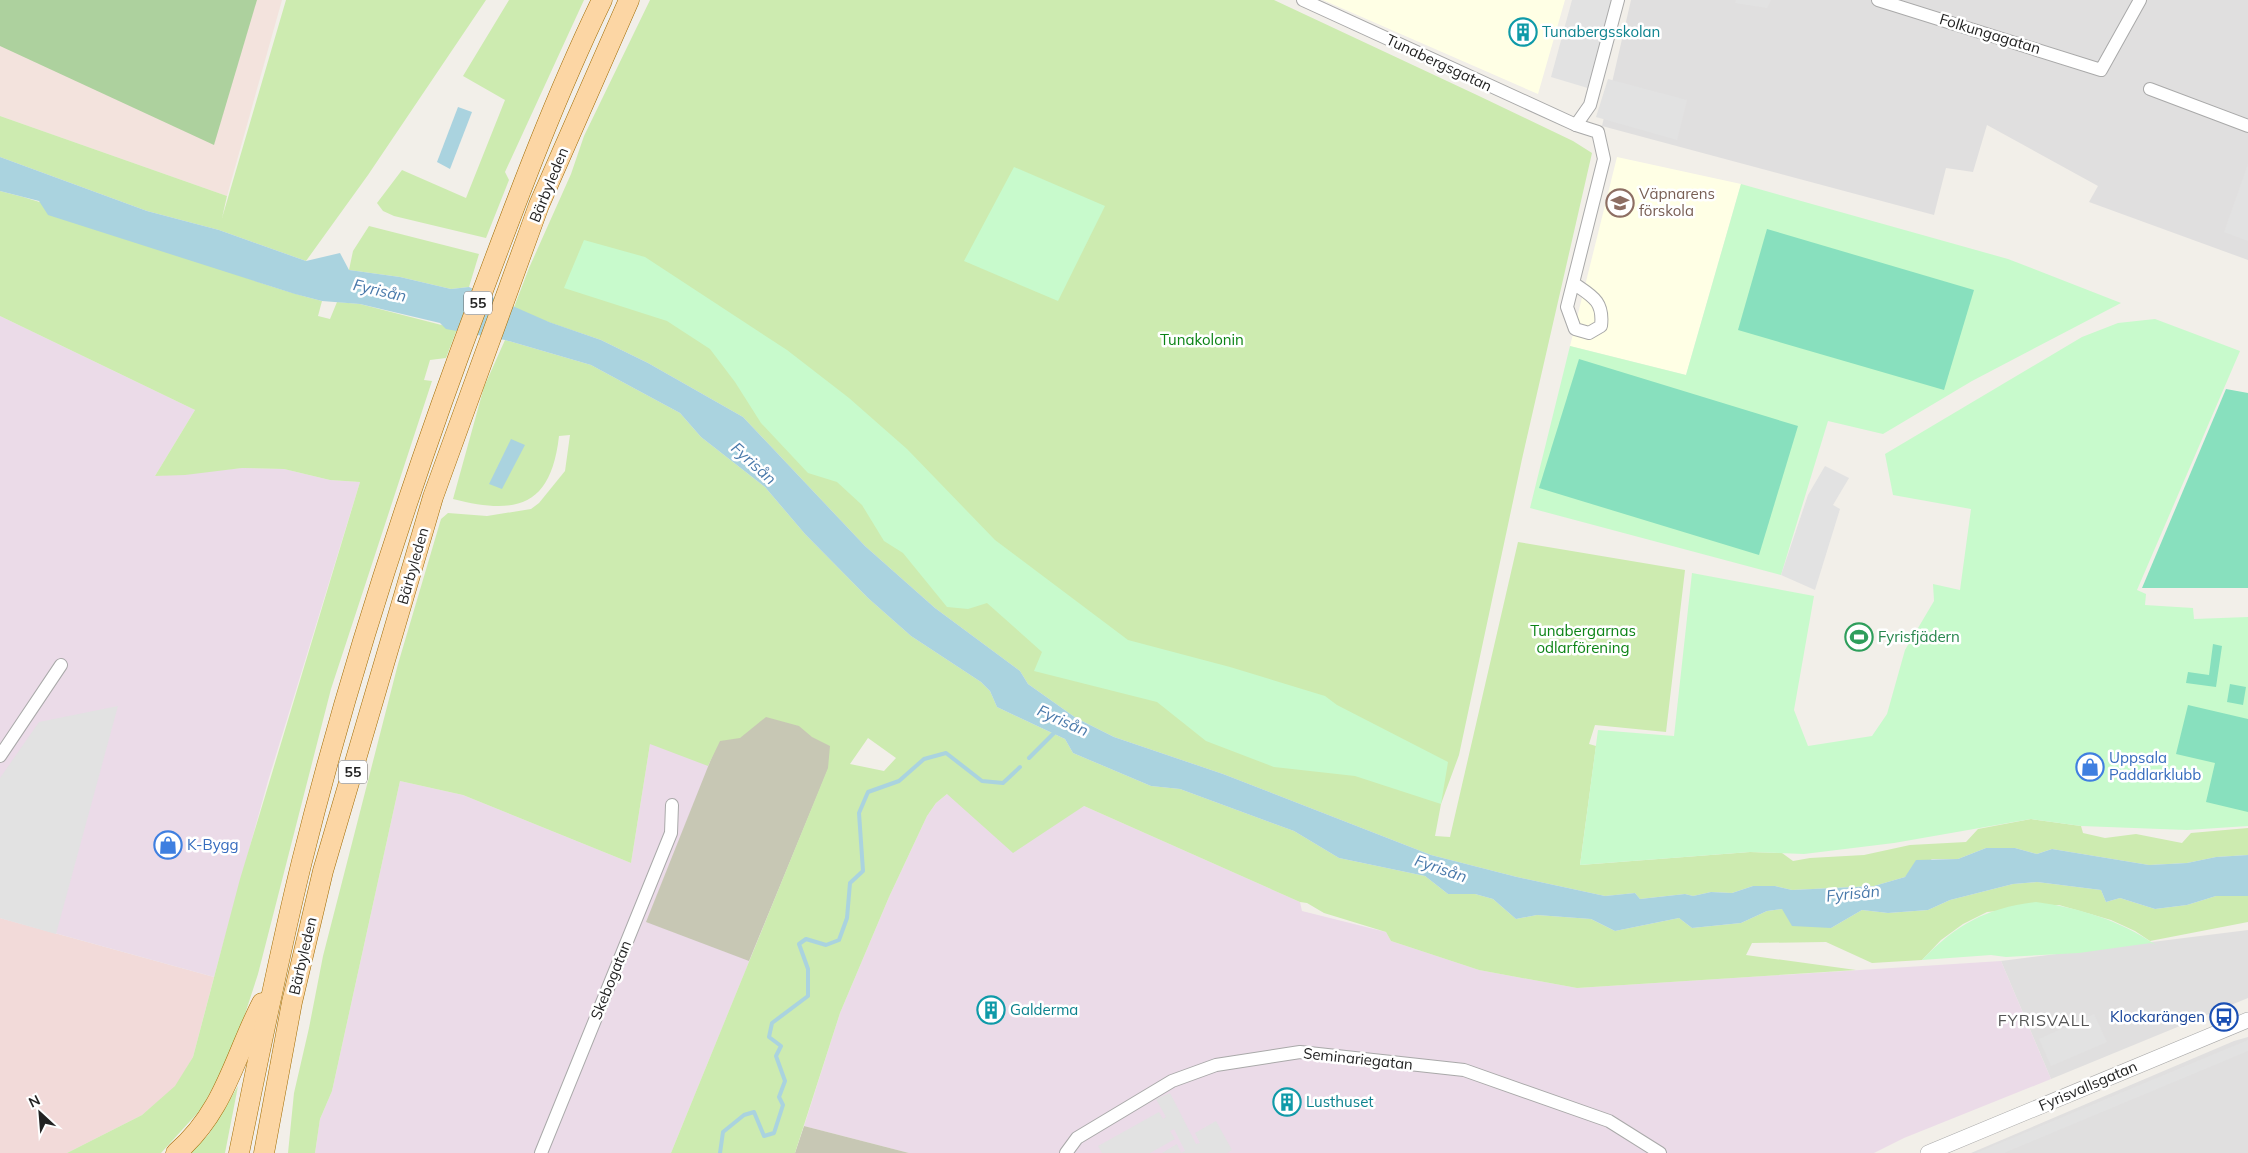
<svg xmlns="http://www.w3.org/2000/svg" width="2248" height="1153" viewBox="0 0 2248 1153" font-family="Mulish,sans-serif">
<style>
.residential{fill:#e0dfdf}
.commercial{fill:#f2dad9}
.industrial{fill:#ebdbe8}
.education{fill:#ffffe5}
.military{fill:#f3e3dd}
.construction{fill:#c7c7b4}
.grass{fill:#cdebb0;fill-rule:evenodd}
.forest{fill:#add19e}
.park{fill:#c8facc}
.pitch{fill:#88e0be}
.parking{fill:#e2e2e2}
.water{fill:#aad3df}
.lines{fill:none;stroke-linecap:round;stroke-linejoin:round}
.stream{stroke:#aad3df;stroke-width:4}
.minor-casing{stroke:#a9a9a9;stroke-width:14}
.tertiary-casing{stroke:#a9a9a9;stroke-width:16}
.primary-casing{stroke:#a06b00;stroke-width:21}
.minor{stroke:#fff;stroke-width:12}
.tertiary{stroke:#fff;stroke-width:15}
.primary{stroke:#fcd6a4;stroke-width:20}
.labels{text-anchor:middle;stroke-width:5;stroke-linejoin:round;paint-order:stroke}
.shield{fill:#fff;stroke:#646464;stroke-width:1}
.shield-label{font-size:14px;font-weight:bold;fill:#222}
.culture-label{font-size:15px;fill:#0d838f;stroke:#fff;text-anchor:start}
.street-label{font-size:15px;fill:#222;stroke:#fff}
.education-label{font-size:15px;fill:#785e54;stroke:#fff;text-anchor:start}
.park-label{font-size:15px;fill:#0c8416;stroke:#fff}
.leisure-label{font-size:15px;fill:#27864d;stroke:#fff;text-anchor:start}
.shop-label{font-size:15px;fill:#366cbe;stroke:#fff;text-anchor:start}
.transit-label{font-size:15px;fill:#164399;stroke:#fff;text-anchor:end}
.water-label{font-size:16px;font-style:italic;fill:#4a7aab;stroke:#fff}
.neighbourhood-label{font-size:16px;letter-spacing:1px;fill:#555;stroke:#fff}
</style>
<rect width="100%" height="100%" fill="#f2efe9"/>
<g class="residential">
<path d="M1631,0H2248V260L2089,202L2098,186L1987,125L1973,172L1946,168L1934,215L1602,126Z"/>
<path d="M2248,930V998L2051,1079L2001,961Z"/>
<path d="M2248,1037V1153H1971L2234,1041Z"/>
</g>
<path class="commercial" d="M0,918L214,977L193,1057L176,1086L142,1115L67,1153H0Z"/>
<g class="industrial">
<path d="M0,316L195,410L155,476L242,468L284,469L330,480L360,482L268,781L214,977L0,918Z"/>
<path d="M843,732L671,1153H315L320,1119L332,1091L400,781L463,795L631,863L650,744Z"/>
<path d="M947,794L1084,806L1300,902L1302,911L1386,932L1391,941L1479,970L1577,988L2001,961L2051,1079L1904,1138L1874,1153H909L804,1126L840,1013L889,897L927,816L936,803Z"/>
</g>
<g class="education">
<path d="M1323,0H1565L1538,94Z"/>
<path d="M1617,157L1741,184L1686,375L1570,346Z"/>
</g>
<path class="military" d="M0,0H282L227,196L0,116Z"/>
<g class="construction">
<path d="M729,714L794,717L836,750L749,961L646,922Z"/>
<path d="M804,1126L909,1153H795Z"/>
</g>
<g class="grass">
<path d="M286,0H486L368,175L306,261L219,230L147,211L0,157V116L227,196L222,218Z"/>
<path d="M509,0H584L505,172L509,180L486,238L394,216L383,211L377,203L402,170L466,198L505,100L463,76Z"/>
<path d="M650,0H1274L1479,96L1573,141L1592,153L1522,459L1459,755L1441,804L1435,836L1450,837L1518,542L1685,570L1666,732L1595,725L1589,744L1596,746L1580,865L1750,852L1782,853L1793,861L1810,858L1864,855L1910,845L1966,842L1978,829L2031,819L2081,826L2083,833L2105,838L2136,834L2182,843L2191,833L2248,828V855L2216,857L2187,863L2149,865L2052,849L2037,854L2015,848H1986L1958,859H1932L1905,877L1874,886L1792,890L1775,886H1753L1732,893L1711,892L1693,896L1685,894L1640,899L1635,893L1605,896L1517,877L1431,855L1223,774L1114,737L1076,718L1028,684L1020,671L935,608L865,546L743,417L648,363L601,340L513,310L529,268L571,174L584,136Z"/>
<path d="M0,191C110,218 212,273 322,301L318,316L330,319L337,302L360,304L457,329L446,358L430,360L424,380L432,381L331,689L258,974L235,1045L202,1108L161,1153H67L142,1115L175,1086L193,1057L240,879L360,482L330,480L284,469L242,468L185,475L155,476L195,410L0,316Z"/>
<path d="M369,226L479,254L469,287L451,289L400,277L349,270L353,251Z"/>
<path d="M505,340L591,365L680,413L701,437L765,487L805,534L868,598L911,636L981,682L990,691L997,707L1065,739L1073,753L1151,786L1180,789L1294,831L1339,858L1425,876L1448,894H1475L1493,899L1516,919L1537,915L1591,919L1615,931L1679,918L1692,928L1741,923L1767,911L1782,909L1831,928L1862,910L1888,913L1928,910L1950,900L2013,884L2037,882L2101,890L2106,902L2120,898L2155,909L2187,905L2216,896H2248V922L2150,941L2135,931L2111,920L2059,905L1987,912L1963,924L1941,940L1922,960L1872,963L1826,942L1752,943L1746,955L1856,970L1577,988L1479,970L1391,941L1386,932L1324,913L1307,903L1300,902L1084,806L1013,853L947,794L936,803L927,816L889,897L840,1013L795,1153H671L828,768L830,746L812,737L799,726L766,717L740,738L720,741L708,766L650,744L631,863L463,795L400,781L332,1091L320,1119L315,1153H288L294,1093L309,1028L323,956L398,664L441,519L448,513L487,516L531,509L539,503L565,471L570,435L559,436C551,508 515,515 453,499L484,387ZM868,738L896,758L884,771L850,764Z"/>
<path d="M238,1086L225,1153H190L209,1134Z"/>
</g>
<path class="forest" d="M0,0H257L214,145L0,46Z"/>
<g class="park">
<path d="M1014,167L1105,206L1058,301L964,261Z"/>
<path d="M1741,184L2008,259L2121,303L1972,381L1883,434L1828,421L1781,575L1530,508L1570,346L1686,375Z"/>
<path d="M584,240L645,257L787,350L849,398L907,449L995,540L1128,640L1230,667L1325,696L1337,705L1448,762L1441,804L1355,776L1274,767L1206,741L1157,702L1034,671L1042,652L987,603L968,609L947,607L903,553L884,541L862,505L837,482L808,473L761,423L735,382L710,349L667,321L564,288Z"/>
<path d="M2155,319L2240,351L2137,590L2146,594L2145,605L2193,608L2194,619L2248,617V826L2187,830L2081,826L2031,819L1894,843L1804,854L1750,852L1580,865L1598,730L1674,736L1692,573L1814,596L1794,710L1808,746L1872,736L1887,714L1905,650L1934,601L1933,584L1960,590L1971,509L1893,495L1885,454L2082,337L2118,323Z"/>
<path d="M2036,902C2080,908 2119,920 2156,945L2151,943L2136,945L2079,953L2006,957L1991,955L1922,960C1957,924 1986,908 2036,902Z"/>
</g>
<g class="pitch">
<path d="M1767,229L1974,290L1944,390L1738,330Z"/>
<path d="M1579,359L1798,426L1759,555L1539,488Z"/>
<path d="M2226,389L2248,393V588H2142Z"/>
<path d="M2213,644L2222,646L2216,687L2186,683L2188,672L2209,675Z"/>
<path d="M2230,684L2246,687L2243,705L2227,702Z"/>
<path d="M2188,705L2248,719V812L2206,802L2215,763L2176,754Z"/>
</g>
<g class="parking">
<path d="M1572,0H1611L1591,89L1551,77Z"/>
<path d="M1736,0H1771L1767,8L1735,3Z"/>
<path d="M1608,79L1687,100L1677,140L1596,117Z"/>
<path d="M2248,164V241L2224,232Z"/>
<path d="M1825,466L1849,478L1833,505L1840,509L1815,590L1781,575L1808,495Z"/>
<path d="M118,706L56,934L0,918V778L39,722Z"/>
<path d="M2094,1014L2107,1042L2051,1066L2039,1039Z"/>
<path d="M2248,1040V1051L2004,1153H1976Z"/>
<path d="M1170,1093L1196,1144L1200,1143L1195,1133L1216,1121L1232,1150L1227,1153H1162L1177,1144L1181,1153L1185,1151L1174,1129L1170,1131L1175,1139L1150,1153H1102L1098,1146L1159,1112L1163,1119L1166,1117L1156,1099Z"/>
</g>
<g class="water">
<path d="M458,107L472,112L450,169L437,162Z"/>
<path d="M0,157L147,211L219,230L306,261L340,253L349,270L400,277L451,289L469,287L549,322L601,340L648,363L743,417L865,546L935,608L1020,671L1028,684L1076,718L1114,737L1223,774L1431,855L1517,877L1605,896L1635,893L1640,899L1685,894L1693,896L1711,892L1732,893L1753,886H1775L1792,890L1874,886L1905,877L1916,860L1958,859L1986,848H2015L2037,854L2052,849L2149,865L2187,863L2216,857L2248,855V896H2216L2187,905L2155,909L2120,898L2106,902L2101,890L2037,882L2013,884L1950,900L1928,910L1888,913L1862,910L1831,928L1792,926L1782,909L1767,911L1741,923L1692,928L1679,918L1615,931L1591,919L1537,915L1516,919L1493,899L1475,894H1448L1425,876L1339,858L1294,831L1180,789L1151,786L1073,753L1065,739L997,707L990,691L981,682L911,636L868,598L805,534L765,487L701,437L680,413L591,365L505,340L446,329L440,323L360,304L322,301L295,294L48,215L39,201L0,191Z"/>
<path d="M511,439L525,445L502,489L489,484Z"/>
</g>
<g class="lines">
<g class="stream">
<path d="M1029,758L1056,731"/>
<path d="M720,1153L723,1132L744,1115L754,1112L764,1136L774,1133L783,1105L779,1097L785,1081L776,1056L781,1046L769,1037L772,1023L808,996V969L799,944L806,939L826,945L839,940L847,918L850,883L863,871L859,813L868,792L899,781L924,759L946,753L982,781L1003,783L1020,767"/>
</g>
<g class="minor-casing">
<g id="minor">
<path d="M1303,0L1576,125L1598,132L1604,159L1567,307L1575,329L1589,333L1601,326C1604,301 1592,296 1573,283"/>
<path d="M1878,0L2101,70L2140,0"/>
<path d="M2150,89L2248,126"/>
<path d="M1576,125L1590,105L1618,0"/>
<path d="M0,756L61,665"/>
<path d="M541,1153L671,833L672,805"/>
<path d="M1066,1153L1077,1138L1172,1081L1216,1065L1300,1052L1464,1070L1609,1121L1660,1153"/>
</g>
</g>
<g class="tertiary-casing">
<path id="tertiary" d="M1928,1153L2248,1020"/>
</g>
<g class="primary-casing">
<g id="primary">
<path d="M176,1153C225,1111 234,1057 262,1003"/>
<path d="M239,1153C259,1056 278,958 302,861C350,668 412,479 482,293C519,194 556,95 602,0"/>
<path d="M264,1153L292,1002L323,871L433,497L539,205L629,0"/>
</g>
</g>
<use href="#minor" class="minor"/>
<use href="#tertiary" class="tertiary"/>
<use href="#primary" class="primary"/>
</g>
<defs>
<g id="building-ring" transform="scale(1.4375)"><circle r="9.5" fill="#fff" stroke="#0f9aa8" stroke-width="1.5"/><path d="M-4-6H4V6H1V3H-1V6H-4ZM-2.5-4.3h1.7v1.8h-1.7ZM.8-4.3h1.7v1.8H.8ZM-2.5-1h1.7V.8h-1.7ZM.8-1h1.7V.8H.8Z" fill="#0f9aa8"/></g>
<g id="school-ring" transform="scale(1.4375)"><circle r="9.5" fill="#fff" stroke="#8d6e63" stroke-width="1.5"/><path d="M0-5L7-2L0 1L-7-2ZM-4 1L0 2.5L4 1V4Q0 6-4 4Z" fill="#8d6e63"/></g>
<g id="stadium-ring" transform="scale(1.4375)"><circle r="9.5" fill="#fff" stroke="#2e9e5b" stroke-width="1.5"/><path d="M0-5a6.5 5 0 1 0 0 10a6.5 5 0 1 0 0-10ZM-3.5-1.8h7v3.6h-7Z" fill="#2e9e5b"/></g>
<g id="shop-ring" transform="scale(1.4375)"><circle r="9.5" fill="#fff" stroke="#3f7fe0" stroke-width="1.5"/><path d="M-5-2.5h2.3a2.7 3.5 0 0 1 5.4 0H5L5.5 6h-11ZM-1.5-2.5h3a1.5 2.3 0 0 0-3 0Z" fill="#3f7fe0"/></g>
<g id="bus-ring" transform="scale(1.4375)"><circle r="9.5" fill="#fff" stroke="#1a4fb4" stroke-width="1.5"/><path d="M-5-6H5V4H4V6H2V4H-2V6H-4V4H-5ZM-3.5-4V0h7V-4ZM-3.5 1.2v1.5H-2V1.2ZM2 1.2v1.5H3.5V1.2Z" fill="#1a4fb4"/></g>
</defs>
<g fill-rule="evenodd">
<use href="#building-ring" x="1523" y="32"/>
<use href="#school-ring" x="1620" y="203"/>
<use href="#stadium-ring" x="1859" y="637"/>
<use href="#shop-ring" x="2090" y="767"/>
<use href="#shop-ring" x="168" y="845"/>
<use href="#building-ring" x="991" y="1010"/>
<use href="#bus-ring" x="2224" y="1017"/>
<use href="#building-ring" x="1287" y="1102"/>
</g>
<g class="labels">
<g class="shield">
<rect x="464" y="291.5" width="28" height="23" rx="4"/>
<rect x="339" y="760.5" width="28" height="23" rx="4"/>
</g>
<g class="shield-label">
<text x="478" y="308">55</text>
<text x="353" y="777">55</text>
</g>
<g class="culture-label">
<text x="1542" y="37">Tunabergsskolan</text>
<text x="1010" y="1015">Galderma</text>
<text x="1306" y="1107">Lusthuset</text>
</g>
<g class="street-label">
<text transform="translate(1990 34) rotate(17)" y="5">Folkungagatan</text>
<text transform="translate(1439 63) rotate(25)" y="5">Tunabergsgatan</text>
<text transform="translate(549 185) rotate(-68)" y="5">Bärbyleden</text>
<text transform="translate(413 566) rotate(-74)" y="5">Bärbyleden</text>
<text transform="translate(303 956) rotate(-77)" y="5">Bärbyleden</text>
<text transform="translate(611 980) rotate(-68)" y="5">Skebogatan</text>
<text transform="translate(1358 1059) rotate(6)" y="5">Seminariegatan</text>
<text transform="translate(2088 1086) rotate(-23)" y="5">Fyrisvallsgatan</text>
</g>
<g class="education-label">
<text x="1639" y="199">Väpnarens<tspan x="1639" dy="17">förskola</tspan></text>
</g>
<g class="park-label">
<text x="1202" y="345">Tunakolonin</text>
<text x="1583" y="636">Tunabergarnas<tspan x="1583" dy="17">odlarförening</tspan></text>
</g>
<g class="leisure-label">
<text x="1878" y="642">Fyrisfjädern</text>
</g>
<g class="shop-label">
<text x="2109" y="763">Uppsala<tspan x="2109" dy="17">Paddlarklubb</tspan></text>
<text x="187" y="850">K-Bygg</text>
</g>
<g class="transit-label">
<text x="2205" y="1022">Klockarängen</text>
</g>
<g class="water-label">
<text transform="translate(380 290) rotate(13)" y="6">Fyrisån</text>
<text transform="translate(754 463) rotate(42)" y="6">Fyrisån</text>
<text transform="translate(1063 720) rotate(24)" y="6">Fyrisån</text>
<text transform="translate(1441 868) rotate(19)" y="6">Fyrisån</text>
<text transform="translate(1853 893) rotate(-6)" y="6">Fyrisån</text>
</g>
<g class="neighbourhood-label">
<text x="2044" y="1026">FYRISVALL</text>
</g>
</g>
<g transform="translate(40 1113) rotate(334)" stroke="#ffffff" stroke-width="4" paint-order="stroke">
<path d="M0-4L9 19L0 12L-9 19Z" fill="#222222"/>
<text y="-8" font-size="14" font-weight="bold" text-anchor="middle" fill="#222222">N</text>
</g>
</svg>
